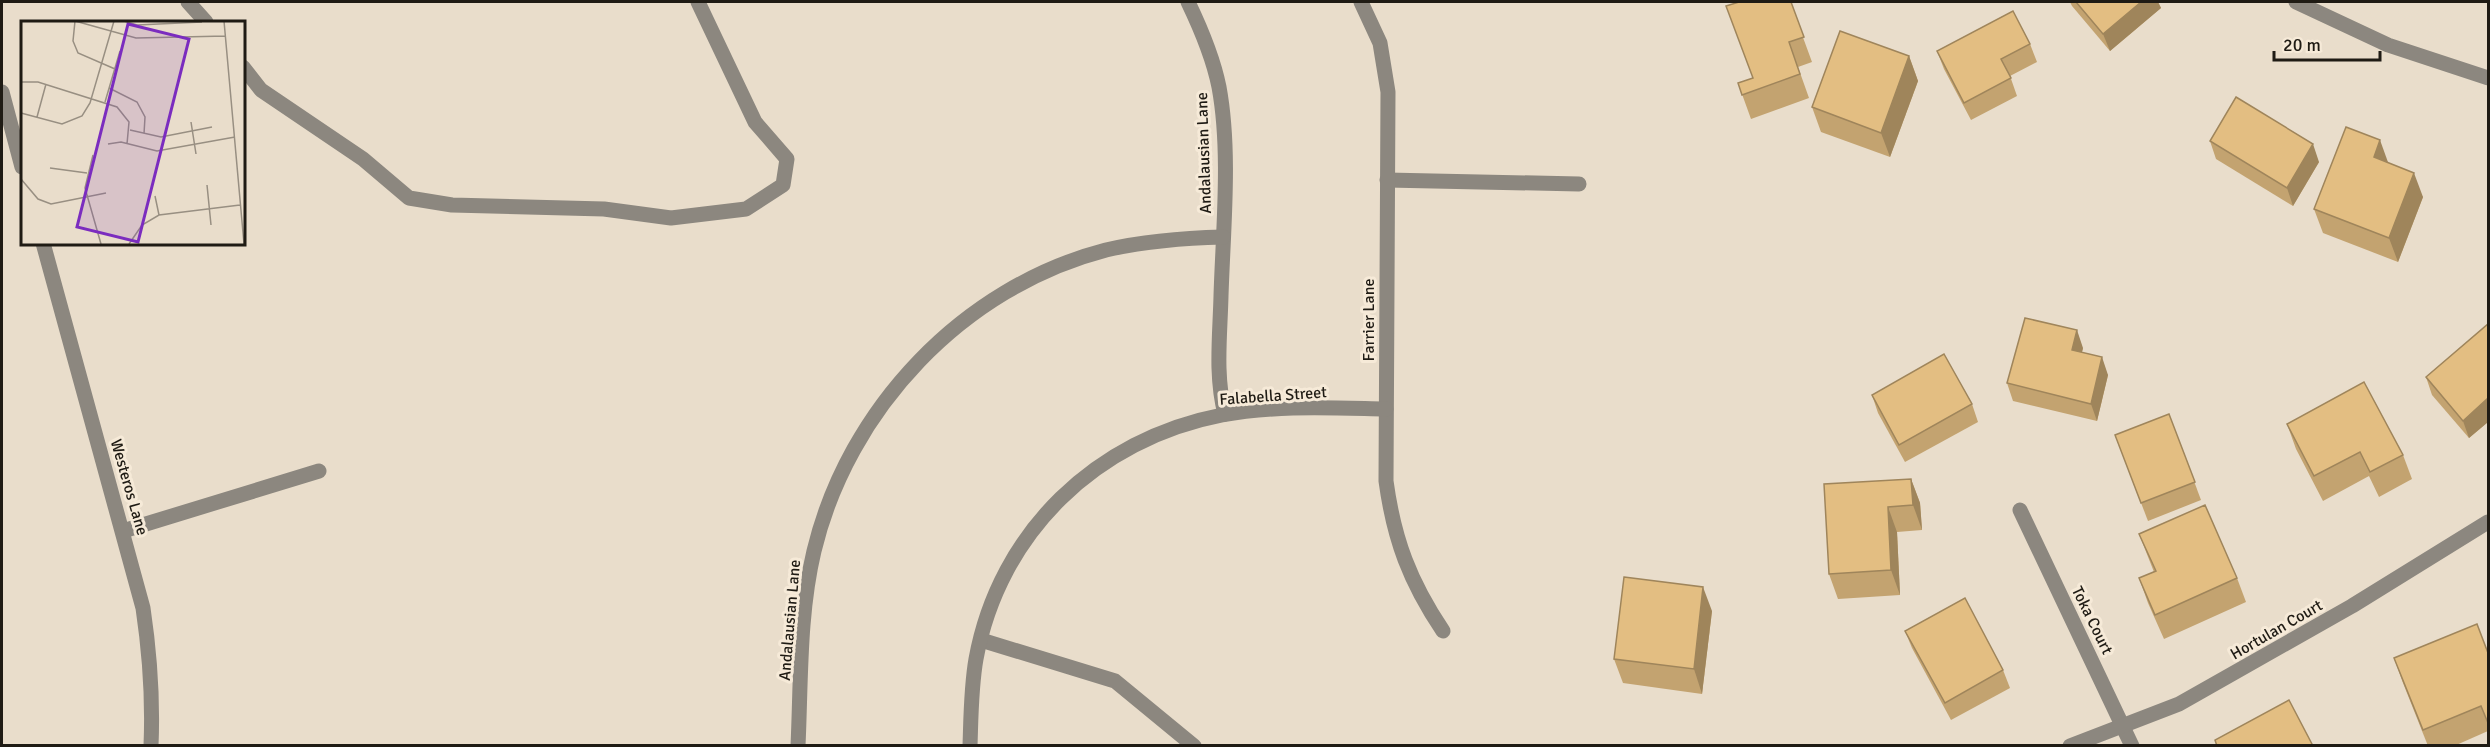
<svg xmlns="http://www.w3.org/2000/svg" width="2490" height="747" viewBox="0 0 2490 747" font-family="Signika,sans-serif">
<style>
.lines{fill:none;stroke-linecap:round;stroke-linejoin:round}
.service{stroke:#8c877f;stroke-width:15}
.minor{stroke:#8c877f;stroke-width:15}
.wall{fill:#c3a370}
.shaded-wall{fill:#9f855b}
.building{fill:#e3be82;stroke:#9f855b;stroke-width:1.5}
.labels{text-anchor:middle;stroke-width:6;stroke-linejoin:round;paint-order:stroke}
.street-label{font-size:16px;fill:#1f1b14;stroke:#f6ead8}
.inset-road{fill:none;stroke:#988f82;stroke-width:1.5}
.view{fill:#7b2cbf;fill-opacity:0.15;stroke:#7b2cbf;stroke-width:3}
.inset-edge{fill:none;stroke:#1f1b14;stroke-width:3}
</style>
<rect width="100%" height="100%" fill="#e9ddcb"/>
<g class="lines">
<g class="service">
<path d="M188,2L206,22"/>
<path d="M243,67L261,90L363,159L409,198L452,205L604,209L671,218L746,209L783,185L787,159L755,122L698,2"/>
<path d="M1387,180L1579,184"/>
<path d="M123,531L319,471"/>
<path d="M981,640L1115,681L1194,746"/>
</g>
<g class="minor">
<path d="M1188,2C1201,29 1213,57 1219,87C1231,152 1223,230 1221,296C1220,336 1215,376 1225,414"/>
<path d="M1361,2L1380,43L1388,92L1386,481C1394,540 1410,582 1443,631"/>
<path d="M2296,2L2388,45L2488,78"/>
<path d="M2,92L22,167"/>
<path d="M43,243L143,608C150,655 153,699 151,746"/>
<path d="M2020,510L2132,746"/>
<path d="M798,746C801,681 799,614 814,551C848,409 963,287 1106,250C1145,241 1183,238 1223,237"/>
<path d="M970,746C971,717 971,687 976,659C999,532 1097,439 1222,415C1275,405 1332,408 1386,409"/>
<path d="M2070,746L2179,704L2352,606L2488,522"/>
</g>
</g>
<g class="wall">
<path d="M1790,2L1812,62L1798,67L1809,98L1751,119L1738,83L1753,78Z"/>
<path d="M2070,2H2158L2161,8L2110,51L2072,6Z"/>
<path d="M2030,44L2037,62L2010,76L2017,96L1971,120L1944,69L1937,51Z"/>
<path d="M1909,56L1918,81L1890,157L1821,132L1812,107Z"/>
<path d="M2210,141L2319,162L2293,206L2216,159Z"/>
<path d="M2388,163L2423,197L2398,262L2323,233L2314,209Z"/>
<path d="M2488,324V422L2469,438L2432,395L2426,377Z"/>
<path d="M2083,348L2082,352L2108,375L2097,421L2013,401L2007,383Z"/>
<path d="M1872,395L1972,404L1978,422L1905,462L1878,413Z"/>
<path d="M2169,414L2201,500L2148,521L2115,435Z"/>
<path d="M2287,424L2403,455L2412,479L2379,497L2369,476L2323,501L2296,449Z"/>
<path d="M1911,479L1920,503L1922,530L1897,532L1900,595L1838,599L1829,574Z"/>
<path d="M2139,534L2237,578L2246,602L2164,639L2148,603L2139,578L2154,572Z"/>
<path d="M1712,611L1702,694L1623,683L1614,659Z"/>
<path d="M1905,631L2003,670L2010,688L1951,720L1912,648Z"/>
<path d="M2488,653V731L2454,746H2428L2403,683L2394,658Z"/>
</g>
<g class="shaded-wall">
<path d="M2141,2H2158L2161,8L2110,51L2103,34Z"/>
<path d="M1909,56L1918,81L1890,157L1881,133Z"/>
<path d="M2380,140L2389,165L2374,157Z"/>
<path d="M2313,144L2319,162L2293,206L2287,188Z"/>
<path d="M2414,173L2423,197L2398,262L2389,238Z"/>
<path d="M2077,330L2083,348L2078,367L2072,350Z"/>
<path d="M2102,357L2108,375L2097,421L2091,404Z"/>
<path d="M2488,398V422L2469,438L2463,421Z"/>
<path d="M1911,479L1920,503L1922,530L1913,505Z"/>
<path d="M1888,507L1897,532L1900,595L1891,570Z"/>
<path d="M1703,587L1712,611L1702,694L1694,669Z"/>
</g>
<g class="building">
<path d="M1739,2H1791L1804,37L1789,42L1800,74L1742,95L1738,83L1753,78L1726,6Z"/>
<path d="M2076,2H2141L2103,34Z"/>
<path d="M2013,11L2030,44L2001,59L2011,78L1964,103L1937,51Z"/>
<path d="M1840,31L1909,56L1881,133L1812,107Z"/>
<path d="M2236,97L2313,144L2287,188L2210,141Z"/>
<path d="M2346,127L2380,140L2374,157L2414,173L2389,238L2314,209Z"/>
<path d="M2025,318L2077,330L2072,350L2102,357L2091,404L2007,383Z"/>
<path d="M2488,324V398L2463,421L2426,377Z"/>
<path d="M1944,354L1972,404L1899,445L1872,395Z"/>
<path d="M2364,382L2403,455L2370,472L2360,452L2314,476L2287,424Z"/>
<path d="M2169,414L2195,482L2141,503L2115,435Z"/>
<path d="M1911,479L1913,505L1888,507L1891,570L1829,574L1824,484Z"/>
<path d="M2205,505L2237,578L2155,615L2139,578L2156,571L2139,534Z"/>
<path d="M1624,577L1703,587L1694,669L1614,659Z"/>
<path d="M1965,598L2003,670L1945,703L1905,631Z"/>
<path d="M2477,624L2488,653V723L2481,706L2423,730L2394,658Z"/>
<path d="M2289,700L2313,746H2217L2215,740Z"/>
</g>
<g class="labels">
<g class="street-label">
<text transform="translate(1203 153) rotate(-92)" y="6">Andalausian Lane</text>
<text transform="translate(1368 320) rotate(-90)" y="6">Farrier Lane</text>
<text transform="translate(1273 395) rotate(-4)" y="6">Falabella Street</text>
<text transform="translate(130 487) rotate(74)" y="6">Westeros Lane</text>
<text transform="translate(789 620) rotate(-85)" y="6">Andalausian Lane</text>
<text transform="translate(2093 620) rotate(64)" y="6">Toka Court</text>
<text transform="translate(2276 629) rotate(-30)" y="6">Hortulan Court</text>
</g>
</g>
<g transform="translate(21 21)">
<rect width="224" height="224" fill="#e9ddcb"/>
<path class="inset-road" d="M54,0L115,17L205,15M54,0L52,20L57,32L94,48M103,0L116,4L181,1M203,0L223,223M0,61H17L96,86L108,101L106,123M88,67L116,81L124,96L123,113M84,81L99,30M0,92L41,103L61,95L69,82L93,0M16,96L25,63M170,101L175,133M109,109L140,116L191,106M87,123L100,121L136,130L214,116M72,134L64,167L80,223M29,147L66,152M0,158L17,178L30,183L85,172M186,164L190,204M134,175L138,194M108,223L121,204L138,194L219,184"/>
<path class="view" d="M107,3L168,18L117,221L56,206Z"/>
<rect width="224" height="224" class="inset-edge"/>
</g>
<rect width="2490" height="747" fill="none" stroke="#1f1b14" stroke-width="6"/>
<path d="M2274 51v9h106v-9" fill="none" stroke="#1f1b14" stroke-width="3"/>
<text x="2283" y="51" font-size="18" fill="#1f1b14" stroke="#f6ead8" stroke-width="4.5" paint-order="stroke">20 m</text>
</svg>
